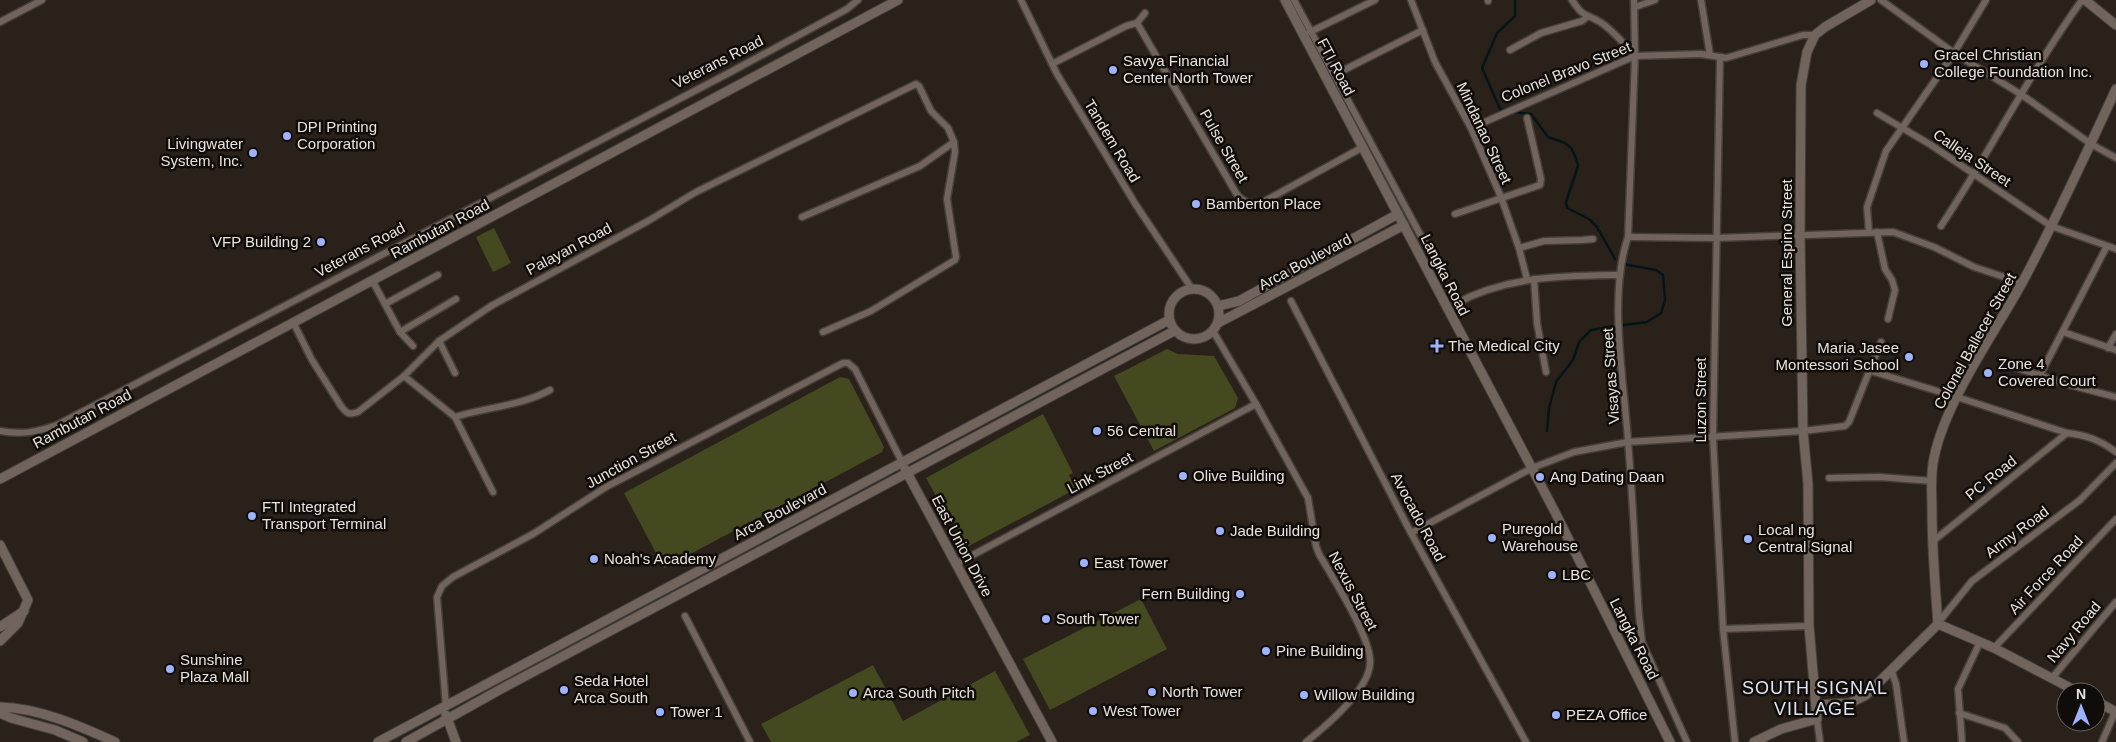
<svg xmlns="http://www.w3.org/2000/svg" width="2116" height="742" viewBox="0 0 2116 742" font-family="Arial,sans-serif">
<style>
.green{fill:#444920}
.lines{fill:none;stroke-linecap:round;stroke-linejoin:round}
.stream{stroke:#041517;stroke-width:2.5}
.street-casing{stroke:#463e3a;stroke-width:9}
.secondary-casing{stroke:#463e3a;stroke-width:11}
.street{stroke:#70645c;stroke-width:6}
.secondary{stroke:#70645c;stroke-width:9}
.poi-dot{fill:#9fb3fd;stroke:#100c09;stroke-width:2}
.labels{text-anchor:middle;stroke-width:5;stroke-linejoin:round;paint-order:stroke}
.poi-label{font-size:15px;fill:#e9e2dd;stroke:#100c09;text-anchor:start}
.street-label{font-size:15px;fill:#e9e2dd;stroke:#100c09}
.quarter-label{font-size:18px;letter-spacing:1px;fill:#dfe3f2;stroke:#100c09}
</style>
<rect width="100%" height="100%" fill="#2b211b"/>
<g class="green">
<path d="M494,228L511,263L493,272L476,237Z"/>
<path d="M1167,349L1178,354L1214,356L1238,398L1235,408L1154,451L1114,376Z"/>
<path d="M840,377L849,379L884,447L882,452L664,568L624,493Z"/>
<path d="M1043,414L1073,473L1069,475L1076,489L965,548L926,478Z"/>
<path d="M1141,599L1167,649L1050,710L1023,659Z"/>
<path d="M873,665L903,721L995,671L1030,735L1016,742H771L761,724Z"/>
</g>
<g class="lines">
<g class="stream">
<path d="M1505,111L1500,109L1482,68L1497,33L1515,16V0"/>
<path d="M1513,112L1531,114L1548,137L1565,143L1571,148L1576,158L1578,166L1566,202L1567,208L1589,219L1597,227L1615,259"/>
<path d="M1623,264L1656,270L1663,275L1665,300L1661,313L1647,322L1623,325"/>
<path d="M1547,431L1549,408L1556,382L1573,360L1579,342L1591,330L1616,326"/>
</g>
<g class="street-casing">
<g id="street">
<path d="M1021,0L1057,74L1136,205L1192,289"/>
<path d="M1294,0L1429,251"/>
<path d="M1411,0L1435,62L1471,128L1501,197L1519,248L1527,279"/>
<path d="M1572,0C1584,18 1583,12 1600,22C1613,30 1624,44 1635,56"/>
<path d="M1634,0L1635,56L1628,237C1608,295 1624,380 1628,441C1633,499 1635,557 1639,615L1642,642L1687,742"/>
<path d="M1701,0L1710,55"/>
<path d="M1881,0L1954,53L2022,95L2091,144L2116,158"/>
<path d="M1488,1V0"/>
<path d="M1635,7L1655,0"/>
<path d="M0,22L42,0"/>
<path d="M1137,23L1236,193C1243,203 1251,205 1263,202L1363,147"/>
<path d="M1137,23L1145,13"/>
<path d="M1310,32L1375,0"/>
<path d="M1510,50L1541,33L1582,21L1587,17"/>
<path d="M1720,57L1713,437L1723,629L1735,742"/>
<path d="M1052,64L1126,26L1137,23"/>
<path d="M1340,72L1423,30"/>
<path d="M1877,113L1931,145L2051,226L2116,249"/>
<path d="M1471,128L1635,56L1701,54L1726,58L1803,35H1815"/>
<path d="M1455,214L1540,185L1541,179L1527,118"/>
<path d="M802,217L920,166L954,142"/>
<path d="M1941,226C1990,152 2030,72 2082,0"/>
<path d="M1869,232L1867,207L1886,151L1954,53L1986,0"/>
<path d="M1877,232L1885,269L1892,280L1895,290L1888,319"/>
<path d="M1628,237L1716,238L1893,232L1934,247L1974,267L2022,283"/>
<path d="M1519,248L1544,241L1583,240L1593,239"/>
<path d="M1534,279L1537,323L1546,372"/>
<path d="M372,280L400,332L413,346"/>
<path d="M1291,301L1411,533L1526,742"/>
<path d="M385,304L438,275"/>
<path d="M1455,304C1506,276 1562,276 1618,275"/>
<path d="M293,322L312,360L341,406C347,414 349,415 358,412L404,376L439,341L491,306L648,221L696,192L916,84L919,86L931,111L948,128L954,142L955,152L947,199L956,257L955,260L871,311L823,332"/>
<path d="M1213,331L1256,404L1308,498L1316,546L1319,554C1332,577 1373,640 1370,664C1368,691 1326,726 1306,742"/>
<path d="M400,332L456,299"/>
<path d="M2063,332L2116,350"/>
<path d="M439,341L455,373"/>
<path d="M2108,348L2116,334"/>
<path d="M2008,365L2066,384L2116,397"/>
<path d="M1871,371L1957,397L2067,433C2086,435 2100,440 2116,452"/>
<path d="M2040,375L2107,246"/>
<path d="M404,376L455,417L493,492"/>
<path d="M455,417C487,407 521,406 550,390"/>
<path d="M0,431C21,435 37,432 57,425L727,74L847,9L858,0"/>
<path d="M1829,478L1879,477L1932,481"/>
<path d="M1411,533L1532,468L1574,452L1628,442L1803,431L1845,426L1849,422L1881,342"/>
<path d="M1932,542L2067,433"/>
<path d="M956,564L1256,404"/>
<path d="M685,616L750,742"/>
<path d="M1938,623L1972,581L2080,500L2116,463"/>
<path d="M1723,629L1809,626"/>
<path d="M1994,648L2116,519"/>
<path d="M1892,672L1896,684L1904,742"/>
<path d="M2052,678L2116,602"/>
<path d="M446,707L437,597L442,586L453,577L533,534L606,487L843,363H848L855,369L902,462"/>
<path d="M1959,713L2005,728L2018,742"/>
<path d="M1817,719L1820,742"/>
<path d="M1962,742L1958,689L1980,642"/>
<path d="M2102,742L2115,712"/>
</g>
</g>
<g class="secondary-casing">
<g id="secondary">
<path d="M1285,0L1555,512L1670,742"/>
<path d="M2085,0L2116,25"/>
<circle cx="1194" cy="314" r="25"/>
<path d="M1218,306L1239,301L1398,214"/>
<path d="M1218,323L1404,225"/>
<path d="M905,469L1052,742"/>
<path d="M0,479L898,0"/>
<path d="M0,545L28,600L18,623L0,641"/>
<path d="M1938,624C1935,586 1932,548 1932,510C1932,493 1930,475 1934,458C1945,402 1994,334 2022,283C2056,220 2086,154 2116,89"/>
<path d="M1938,624L1994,648L2078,692"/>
<path d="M0,627L24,611"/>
<path d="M2096,701L2116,712"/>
<path d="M1816,705L1850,703L1866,695L1938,624"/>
<path d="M0,707C39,708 80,726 115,742"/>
<path d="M0,713L11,718L55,730L83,742"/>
<path d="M446,715L456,742"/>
<path d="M378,742L1169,320"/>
<path d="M406,742L501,689L1174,331"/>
<path d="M1754,742L1781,729L1817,719L1809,626L1808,484L1803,431L1800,235L1801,85L1807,52L1815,35L1825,27L1871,0"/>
</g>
</g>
<use href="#street" class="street"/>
<use href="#secondary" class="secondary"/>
</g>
<g class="poi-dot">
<circle cx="1924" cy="64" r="5"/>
<circle cx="1113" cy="70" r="5"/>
<circle cx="287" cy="136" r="5"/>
<circle cx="253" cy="153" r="5"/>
<circle cx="1196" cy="204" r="5"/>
<circle cx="321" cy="242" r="5"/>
<path d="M1434.5 338.5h5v5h5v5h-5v5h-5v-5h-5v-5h5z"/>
<circle cx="1909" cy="357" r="5"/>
<circle cx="1988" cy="373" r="5"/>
<circle cx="1097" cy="431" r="5"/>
<circle cx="1183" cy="476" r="5"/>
<circle cx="1540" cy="477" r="5"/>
<circle cx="252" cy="516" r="5"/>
<circle cx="1220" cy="531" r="5"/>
<circle cx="1492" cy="538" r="5"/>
<circle cx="1748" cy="539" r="5"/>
<circle cx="594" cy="559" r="5"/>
<circle cx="1084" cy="563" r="5"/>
<circle cx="1552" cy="575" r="5"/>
<circle cx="1240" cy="594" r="5"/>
<circle cx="1046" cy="619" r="5"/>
<circle cx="1266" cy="651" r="5"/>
<circle cx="170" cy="669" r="5"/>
<circle cx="564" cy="690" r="5"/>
<circle cx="1152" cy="692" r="5"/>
<circle cx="853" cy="693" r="5"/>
<circle cx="1304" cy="695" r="5"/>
<circle cx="1093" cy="711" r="5"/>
<circle cx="660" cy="712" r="5"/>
<circle cx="1556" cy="715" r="5"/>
</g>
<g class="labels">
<g class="poi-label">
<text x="1934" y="60">Gracel Christian<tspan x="1934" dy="17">College Foundation Inc.</tspan></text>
<text x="1123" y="66">Savya Financial<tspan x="1123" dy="17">Center North Tower</tspan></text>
<text x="297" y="132">DPI Printing<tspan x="297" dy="17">Corporation</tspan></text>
<text x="243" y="149" text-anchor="end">Livingwater<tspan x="243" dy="17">System, Inc.</tspan></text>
<text x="1206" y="209">Bamberton Place</text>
<text x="311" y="247" text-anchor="end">VFP Building 2</text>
<text x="1448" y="351">The Medical City</text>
<text x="1899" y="353" text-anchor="end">Maria Jasee<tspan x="1899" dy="17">Montessori School</tspan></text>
<text x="1998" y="369">Zone 4<tspan x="1998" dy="17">Covered Court</tspan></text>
<text x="1107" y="436">56 Central</text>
<text x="1193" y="481">Olive Building</text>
<text x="1550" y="482">Ang Dating Daan</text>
<text x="262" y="512">FTI Integrated<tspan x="262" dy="17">Transport Terminal</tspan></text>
<text x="1502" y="534">Puregold<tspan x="1502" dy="17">Warehouse</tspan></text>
<text x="1758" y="535">Local ng<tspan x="1758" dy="17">Central Signal</tspan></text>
<text x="1230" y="536">Jade Building</text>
<text x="604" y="564">Noah's Academy</text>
<text x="1094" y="568">East Tower</text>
<text x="1562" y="580">LBC</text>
<text x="1230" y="599" text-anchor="end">Fern Building</text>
<text x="1056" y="624">South Tower</text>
<text x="1276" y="656">Pine Building</text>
<text x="180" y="665">Sunshine<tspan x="180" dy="17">Plaza Mall</tspan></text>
<text x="574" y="686">Seda Hotel<tspan x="574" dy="17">Arca South</tspan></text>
<text x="1162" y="697">North Tower</text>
<text x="863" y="698">Arca South Pitch</text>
<text x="1314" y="700">Willow Building</text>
<text x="1103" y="716">West Tower</text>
<text x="670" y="717">Tower 1</text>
<text x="1566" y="720">PEZA Office</text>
</g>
<g class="street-label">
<text transform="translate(718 62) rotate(-27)" y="5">Veterans Road</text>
<text transform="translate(1336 67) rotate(62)" y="5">FTI Road</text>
<text transform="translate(1566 72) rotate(-22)" y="5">Colonel Bravo Street</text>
<text transform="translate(1484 133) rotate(65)" y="5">Mindanao Street</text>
<text transform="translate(1112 141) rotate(59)" y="5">Tandem Road</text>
<text transform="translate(1224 146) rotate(60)" y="5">Pulse Street</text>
<text transform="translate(1972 158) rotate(34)" y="5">Calleja Street</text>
<text transform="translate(440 229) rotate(-28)" y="5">Rambutan Road</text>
<text transform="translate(569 249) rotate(-28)" y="5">Palayan Road</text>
<text transform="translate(360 250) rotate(-28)" y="5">Veterans Road</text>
<text transform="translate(1787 253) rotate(-90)" y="5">General Espino Street</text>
<text transform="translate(1305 262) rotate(-28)" y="5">Arca Boulevard</text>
<text transform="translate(1445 275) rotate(63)" y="5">Langka Road</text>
<text transform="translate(1975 341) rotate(-61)" y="5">Colonel Ballecer Street</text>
<text transform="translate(1611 376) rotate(-94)" y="5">Visayas Street</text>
<text transform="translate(1701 400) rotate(-90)" y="5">Luzon Street</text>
<text transform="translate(82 419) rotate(-28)" y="5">Rambutan Road</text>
<text transform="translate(631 460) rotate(-29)" y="5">Junction Street</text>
<text transform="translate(1100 473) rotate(-28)" y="5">Link Street</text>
<text transform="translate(1991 478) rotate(-39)" y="5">PC Road</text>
<text transform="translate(780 512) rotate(-28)" y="5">Arca Boulevard</text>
<text transform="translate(1418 517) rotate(62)" y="5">Avocado Road</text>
<text transform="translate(2017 532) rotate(-37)" y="5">Army Road</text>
<text transform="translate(962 546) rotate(62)" y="5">East Union Drive</text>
<text transform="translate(2046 575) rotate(-47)" y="5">Air Force Road</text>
<text transform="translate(1353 591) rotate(62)" y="5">Nexus Street</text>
<text transform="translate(2074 632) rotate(-50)" y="5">Navy Road</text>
<text transform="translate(1634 639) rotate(63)" y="5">Langka Road</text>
</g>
<g class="quarter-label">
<text x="1815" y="694">SOUTH SIGNAL<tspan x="1815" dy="21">VILLAGE</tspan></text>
</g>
</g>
<g transform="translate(2081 707)"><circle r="24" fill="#100c09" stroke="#67625e"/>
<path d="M0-4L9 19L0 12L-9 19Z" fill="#9fb3fd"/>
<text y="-8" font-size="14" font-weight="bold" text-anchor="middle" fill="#e9e2dd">N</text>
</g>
</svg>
